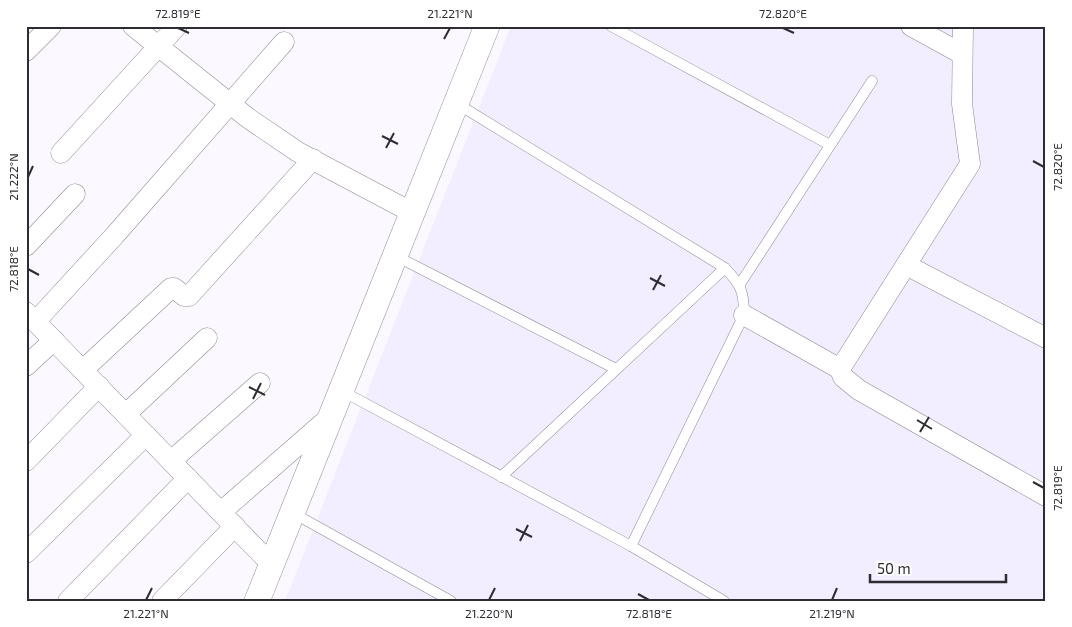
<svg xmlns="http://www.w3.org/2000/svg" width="1072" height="627" viewBox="0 0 1072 627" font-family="'Exo 2',sans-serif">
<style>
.built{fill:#f2edff}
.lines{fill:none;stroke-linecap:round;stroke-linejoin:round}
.service-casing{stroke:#8e8997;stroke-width:11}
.minor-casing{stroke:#8e8997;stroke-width:21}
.tertiary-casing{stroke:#8e8997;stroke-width:26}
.service{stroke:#fff;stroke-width:10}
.minor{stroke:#fff;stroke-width:20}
.tertiary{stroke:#fff;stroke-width:25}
.ticks{fill:none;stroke:#2e2c32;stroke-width:2}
.neatline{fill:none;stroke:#2e2c32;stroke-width:2}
.ticks-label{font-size:12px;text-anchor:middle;fill:#2e2c32}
</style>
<rect width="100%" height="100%" fill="#fbf9ff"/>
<path class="built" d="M511,26H1046V601H285Z"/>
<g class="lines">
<g class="service-casing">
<g id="service">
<path d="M611,26L830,145"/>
<path d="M456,103L725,268C741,285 744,291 744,315L631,546"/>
<path d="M396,256L616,369"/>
<path d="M740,284L872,81"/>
<path d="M342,391L631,546L724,601"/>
<path d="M501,477L725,268"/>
<path d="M293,513L451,601"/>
</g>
</g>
<g class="minor-casing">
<g id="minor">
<path d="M133,26L248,118L298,152L413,213"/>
<path d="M911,26L962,54"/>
<path d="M963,26L962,104L970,164L840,369L843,377L859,390L1046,496"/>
<path d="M26,51L51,26"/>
<path d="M61,153L177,26"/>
<path d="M26,246L75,194"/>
<path d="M906,265L1046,338"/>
<path d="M26,312L272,565"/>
<path d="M744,315L840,369"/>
<path d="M36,321L115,235L284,42"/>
<path d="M26,366L54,340"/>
<path d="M83,370L171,288H174L184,296H189L313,159"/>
<path d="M126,414L207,338"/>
<path d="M26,461L99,386"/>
<path d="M171,461L260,383"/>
<path d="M221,512L331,416"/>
<path d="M26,553L146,435"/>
<path d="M68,601L188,478"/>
<path d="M162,601L235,526"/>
</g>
</g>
<g class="tertiary-casing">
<path id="tertiary" d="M257,601L487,26"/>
</g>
<use href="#service" class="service"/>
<use href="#minor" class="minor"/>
<use href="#tertiary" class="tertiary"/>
</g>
<path class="ticks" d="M178,28L189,33M783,28L794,33M444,39L450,28M382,136L398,144M386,148L394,133M1033,161L1044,167M28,177L33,166M28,269L39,275M650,278L665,286M653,290L661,275M249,387L265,395M253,399L261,383M917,420L932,429M920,432L929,417M1033,482L1044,488M516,529L532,537M520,541L528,525M638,594L649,600M146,600L152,588M489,600L495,588M832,600L837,588"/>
<rect width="1072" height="627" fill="none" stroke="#ffffff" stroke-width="55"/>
<path d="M870 574v8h136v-8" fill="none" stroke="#2e2c32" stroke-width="2.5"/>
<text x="877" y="574" font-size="15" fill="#2e2c32" stroke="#ffffff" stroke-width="4" paint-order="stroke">50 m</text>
<rect x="28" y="28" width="1016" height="572" class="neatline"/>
<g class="ticks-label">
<text x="178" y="18">72.819°E</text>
<text x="450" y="18">21.221°N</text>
<text x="783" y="18">72.820°E</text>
<text transform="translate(1058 167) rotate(-90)" y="4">72.820°E</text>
<text transform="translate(14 177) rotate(-90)" y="4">21.222°N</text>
<text transform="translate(14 269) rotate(-90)" y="4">72.818°E</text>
<text transform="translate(1058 488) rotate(-90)" y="4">72.819°E</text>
<text x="146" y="618">21.221°N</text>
<text x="489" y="618">21.220°N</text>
<text x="649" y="618">72.818°E</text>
<text x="832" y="618">21.219°N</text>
</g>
</svg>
